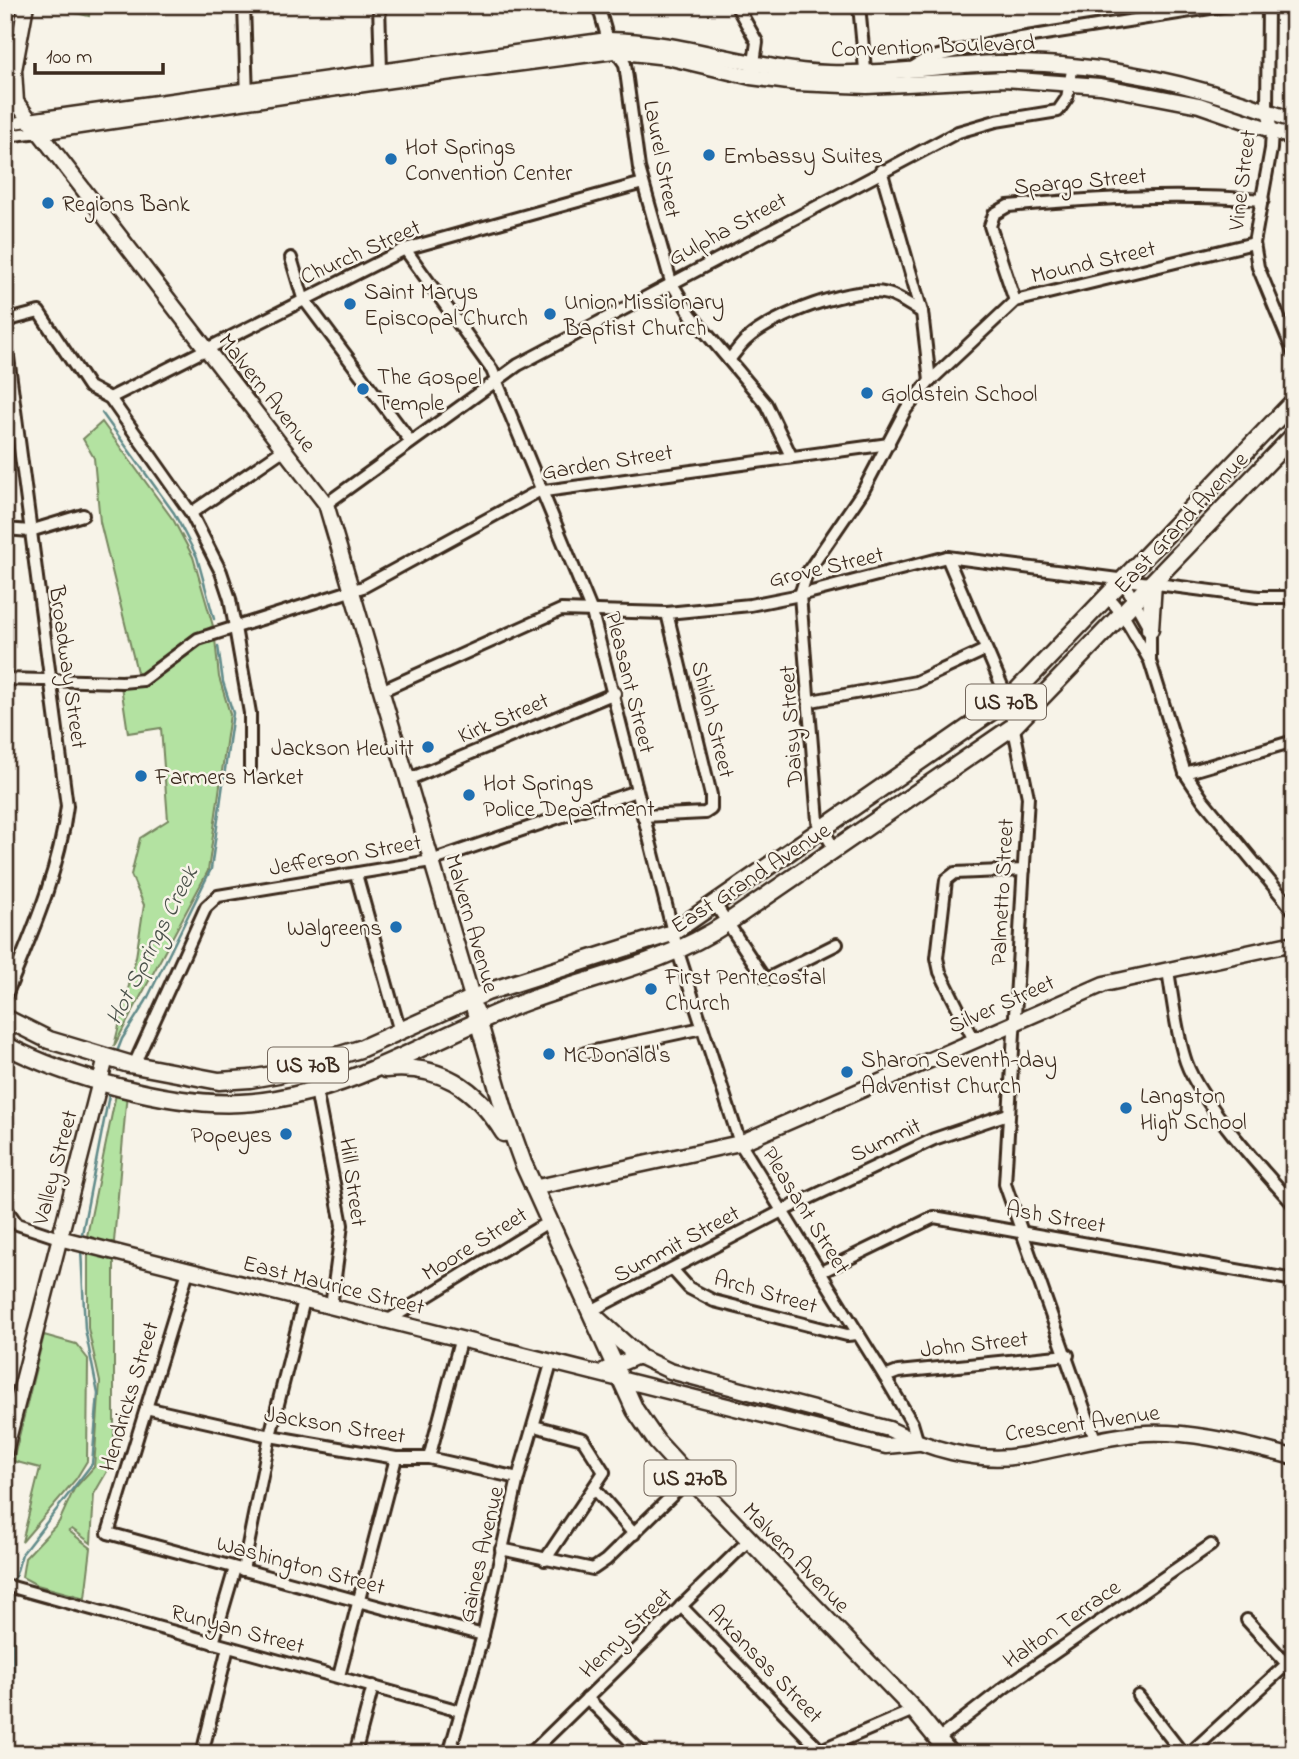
<svg xmlns="http://www.w3.org/2000/svg" width="1299" height="1759" viewBox="0 0 1299 1759" font-family="'Indie Flower',sans-serif">
<style>
.green{fill:#b3e2a1;stroke:#778660;stroke-width:2}
.lines{fill:none;stroke-linecap:round;stroke-linejoin:round}
.stream{stroke:#618b8a;stroke-width:2.5}
.street-casing{stroke:#3b2a1e;stroke-width:16}
.secondary-casing{stroke:#3b2a1e;stroke-width:19}
.primary-casing{stroke:#3b2a1e;stroke-width:21}
.street{stroke:#f7f3e8;stroke-width:10}
.secondary{stroke:#f7f3e8;stroke-width:14}
.primary{stroke:#f7f3e8;stroke-width:16}
.poi-dot{fill:#1f6fb2;stroke:#f7f3e8;stroke-width:2.5}
.labels{text-anchor:middle;stroke-width:5;stroke-linejoin:round;paint-order:stroke}
.shield{fill:#f7f3e8;stroke:#73665b;stroke-width:2}
.shield-label{font-size:21px;font-weight:bold;fill:#3b2a1e}
.street-label{font-size:23px;fill:#3b2a1e;stroke:#f7f3e8}
.poi-label{font-size:23px;fill:#3b2a1e;stroke:#f7f3e8;text-anchor:start}
.water-label{font-size:24px;font-style:italic;fill:#4b524b;stroke:#f7f3e8}
</style>
<rect width="100%" height="100%" fill="#f7f3e8"/>
<filter id="ink" filterUnits="userSpaceOnUse"><feTurbulence type="fractalNoise" baseFrequency=".0143" numOctaves="2"/><feDisplacementMap in="SourceGraphic" scale="14" xChannelSelector="R" yChannelSelector="G"/><feConvolveMatrix kernelMatrix="1 2 1 2 8 2 1 2 1" color-interpolation-filters="sRGB"/></filter>
<g filter="url(#ink)">
<g class="green">
<path d="M41,5H90L89,16Z"/>
<path d="M102,422L174,521L193,557L213,626C187,639 164,668 138,676L100,522L94,458L83,439Z"/>
<path d="M215,639L219,677L230,714L208,871L114,1046L136,957L144,905L131,875L140,838L168,820L161,728L128,733L121,686L145,684L199,643Z"/>
<path d="M117,1089L127,1092L114,1242L105,1243L87,1236Z"/>
<path d="M88,1250L114,1256V1438L113,1461L94,1494L91,1543L72,1529L69,1531L91,1548L85,1598L37,1585L22,1577L25,1558L59,1522L74,1489L94,1467L100,1382L88,1328Z"/>
<path d="M44,1335L76,1344L88,1359L87,1461L76,1479L22,1542L40,1468L13,1461Z"/>
<path d="M5,1594L12,1597L5,1723Z"/>
</g>
<g class="lines">
<g class="stream">
<path d="M102,413L174,513L197,557L214,619"/>
<path d="M117,1052L122,1039L146,1001L211,869L233,713L223,682L218,646"/>
<path d="M81,1239L109,1095"/>
<path d="M13,1584L22,1554L92,1464L98,1394L85,1329L81,1249"/>
<path d="M5,1748C20,1696 10,1643 13,1591"/>
</g>
<g class="street-casing">
<g id="street">
<path d="M244,5L247,97"/>
<path d="M379,5L381,70"/>
<path d="M598,5L608,40L625,64L639,168L671,282L691,315L766,404L791,456"/>
<path d="M736,5L757,42L753,70"/>
<path d="M859,5L866,80"/>
<path d="M1268,5L1267,111L1272,130L1271,149L1254,243L1258,267L1294,354"/>
<path d="M912,68L926,59L995,42L1229,5"/>
<path d="M5,124L29,121"/>
<path d="M5,136L39,132"/>
<path d="M881,170L922,312L930,381"/>
<path d="M405,249L492,370L592,612L678,952L740,1143L885,1377L912,1423L918,1443"/>
<path d="M291,258L303,298L411,442"/>
<path d="M1015,301L990,226L994,214L1008,206C1097,198 1173,193 1263,200"/>
<path d="M5,321L39,312L89,387L110,398L191,513L221,572L230,599L250,713V768"/>
<path d="M5,334L67,806C59,873 31,935 5,998"/>
<path d="M729,360C735,353 740,345 747,339C772,316 854,284 888,294C899,297 911,306 922,312"/>
<path d="M110,398L405,249L643,183"/>
<path d="M326,504L518,365L958,132L996,121L1058,111L1067,98L1073,65"/>
<path d="M191,513L283,450"/>
<path d="M5,529L30,531L83,515"/>
<path d="M947,557L1008,700L1028,797L1005,1184L1095,1439"/>
<path d="M1123,581L1150,629V659"/>
<path d="M1108,597L1123,615L1150,661L1185,773L1203,800L1294,911"/>
<path d="M5,679L122,682L143,680L198,639L363,587L537,492L889,444"/>
<path d="M381,691L561,610L667,613L750,605L800,595L947,557L1258,597H1294"/>
<path d="M811,701L916,682L985,650"/>
<path d="M1185,773L1294,741"/>
<path d="M407,780L615,693"/>
<path d="M643,816L705,813L711,809V795L667,613"/>
<path d="M835,850L818,821L800,595L807,573L863,491L906,409L930,381L1015,301L1254,243"/>
<path d="M356,874L400,1032"/>
<path d="M715,904L762,975L769,978L837,944"/>
<path d="M1168,971C1173,1000 1176,1033 1186,1062C1200,1102 1264,1172 1294,1205"/>
<path d="M974,1040L940,972L937,958L946,880L955,873L1024,870"/>
<path d="M585,1053L702,1028"/>
<path d="M311,1064L342,1225L331,1307"/>
<path d="M134,1065L206,907L218,896L431,861L636,791"/>
<path d="M5,1207L17,1224L59,1238"/>
<path d="M672,1269L689,1288L714,1301L847,1335L858,1334"/>
<path d="M188,1271L108,1533L483,1635"/>
<path d="M821,1272L934,1217L1294,1280"/>
<path d="M589,1312L782,1211L934,1139L1008,1114"/>
<path d="M387,1321L548,1222"/>
<path d="M885,1377L898,1372L1068,1355"/>
<path d="M146,1408L270,1436L396,1458H429L518,1478"/>
<path d="M534,1426L583,1439L604,1472L545,1560"/>
<path d="M429,1458L460,1341"/>
<path d="M594,1488L634,1534"/>
<path d="M501,1549L593,1569L606,1560L690,1478"/>
<path d="M243,1570L270,1436L304,1300"/>
<path d="M5,1585L460,1711"/>
<path d="M681,1606L820,1750"/>
<path d="M1247,1620L1287,1664H1291"/>
<path d="M213,1643L235,1568"/>
<path d="M339,1676L396,1458"/>
<path d="M1138,1696L1183,1754"/>
<path d="M587,1698L643,1754"/>
<path d="M938,1739L1005,1687L1211,1545"/>
<path d="M202,1754L228,1647"/>
<path d="M355,1754L373,1686"/>
<path d="M449,1754L483,1635L518,1478L551,1364"/>
<path d="M530,1754L749,1540"/>
<path d="M811,1754L914,1710"/>
<path d="M1189,1754L1287,1664"/>
</g>
</g>
<g class="secondary-casing">
<g id="secondary">
<path d="M26,5L14,70L16,102L326,504L472,997"/>
<path d="M29,121L608,40C683,41 753,70 828,73C885,75 942,65 998,63C1101,61 1198,84 1294,121"/>
<path d="M39,132L391,80L614,51L667,57L751,77L796,83L867,86L1004,79L1100,86L1199,105L1294,138"/>
<path d="M533,1188L740,1143L1104,984L1294,943"/>
<path d="M59,1238L886,1446L918,1443"/>
<path d="M605,1370L638,1356L670,1371L889,1429C927,1448 976,1463 1019,1456C1062,1449 1102,1436 1146,1433C1197,1431 1244,1445 1294,1457"/>
<path d="M5,1451L106,1058"/>
</g>
</g>
<g class="primary-casing">
<g id="primary">
<path d="M1150,629L1153,583"/>
<path d="M475,1010L505,1113L523,1163L635,1410L657,1442L690,1478L914,1710L950,1754"/>
<path d="M5,1018L49,1040L129,1064L219,1081L250,1079L278,1074L360,1049L487,992L672,933L1008,700L1294,401"/>
<path d="M5,1045C66,1077 172,1107 241,1103C284,1101 335,1086 374,1069C425,1048 473,1021 525,1002C594,976 664,965 727,923L1014,726L1294,435"/>
<path d="M385,1069C440,1063 476,1088 504,1133"/>
<path d="M596,1318L638,1356"/>
</g>
</g>
<use href="#street" class="street"/>
<use href="#secondary" class="secondary"/>
<use href="#primary" class="primary"/>
</g>
</g>
<g class="poi-dot">
<circle cx="709" cy="155" r="7"/>
<circle cx="391" cy="159" r="7"/>
<circle cx="48" cy="203" r="7"/>
<circle cx="350" cy="304" r="7"/>
<circle cx="550" cy="314" r="7"/>
<circle cx="363" cy="389" r="7"/>
<circle cx="867" cy="393" r="7"/>
<circle cx="428" cy="747" r="7"/>
<circle cx="141" cy="776" r="7"/>
<circle cx="469" cy="795" r="7"/>
<circle cx="396" cy="927" r="7"/>
<circle cx="651" cy="989" r="7"/>
<circle cx="549" cy="1054" r="7"/>
<circle cx="847" cy="1072" r="7"/>
<circle cx="1126" cy="1108" r="7"/>
<circle cx="286" cy="1134" r="7"/>
</g>
<g class="labels">
<g class="shield">
<rect x="966" y="684.5" width="80" height="35" rx="5"/>
<rect x="268" y="1047.5" width="80" height="35" rx="5"/>
<rect x="644.5" y="1460.5" width="91" height="35" rx="5"/>
</g>
<g class="shield-label">
<text x="1006" y="709">US 70B</text>
<text x="308" y="1072">US 70B</text>
<text x="690" y="1485">US 270B</text>
</g>
<g class="street-label">
<text transform="translate(933 45) rotate(-2)" y="8">Convention Boulevard</text>
<text transform="translate(663 159) rotate(79)" y="8">Laurel Street</text>
<text transform="translate(1080 180) rotate(-5)" y="8">Spargo Street</text>
<text transform="translate(1241 180) rotate(-83)" y="8">Vine Street</text>
<text transform="translate(727 228) rotate(-28)" y="8">Gulpha Street</text>
<text transform="translate(360 251) rotate(-24)" y="8">Church Street</text>
<text transform="translate(1093 261) rotate(-13)" y="8">Mound Street</text>
<text transform="translate(268 392) rotate(52)" y="8">Malvern Avenue</text>
<text transform="translate(607 461) rotate(-9)" y="8">Garden Street</text>
<text transform="translate(1180 522) rotate(-47)" y="8">East Grand Avenue</text>
<text transform="translate(826 566) rotate(-13)" y="8">Grove Street</text>
<text transform="translate(69 667) rotate(82)" y="8">Broadway Street</text>
<text transform="translate(631 682) rotate(76)" y="8">Pleasant Street</text>
<text transform="translate(503 717) rotate(-23)" y="8">Kirk Street</text>
<text transform="translate(714 719) rotate(76)" y="8">Shiloh Street</text>
<text transform="translate(790 726) rotate(-94)" y="8">Daisy Street</text>
<text transform="translate(345 854) rotate(-10)" y="8">Jefferson Street</text>
<text transform="translate(750 877) rotate(-33)" y="8">East Grand Avenue</text>
<text transform="translate(1001 892) rotate(-87)" y="8">Palmetto Street</text>
<text transform="translate(473 923) rotate(74)" y="8">Malvern Avenue</text>
<text transform="translate(1001 1003) rotate(-24)" y="8">Silver Street</text>
<text transform="translate(885 1139) rotate(-25)" y="8">Summit</text>
<text transform="translate(54 1167) rotate(-75)" y="8">Valley Street</text>
<text transform="translate(354 1182) rotate(82)" y="8">Hill Street</text>
<text transform="translate(807 1210) rotate(58)" y="8">Pleasant Street</text>
<text transform="translate(1056 1216) rotate(10)" y="8">Ash Street</text>
<text transform="translate(474 1243) rotate(-32)" y="8">Moore Street</text>
<text transform="translate(676 1243) rotate(-28)" y="8">Summit Street</text>
<text transform="translate(334 1284) rotate(14)" y="8">East Maurice Street</text>
<text transform="translate(766 1291) rotate(16)" y="8">Arch Street</text>
<text transform="translate(974 1343) rotate(-6)" y="8">John Street</text>
<text transform="translate(128 1396) rotate(-73)" y="8">Hendricks Street</text>
<text transform="translate(1082 1422) rotate(-8)" y="8">Crescent Avenue</text>
<text transform="translate(335 1424) rotate(9)" y="8">Jackson Street</text>
<text transform="translate(480 1554) rotate(-77)" y="8">Gaines Avenue</text>
<text transform="translate(797 1557) rotate(46)" y="8">Malvern Avenue</text>
<text transform="translate(301 1564) rotate(15)" y="8">Washington Street</text>
<text transform="translate(1061 1623) rotate(-35)" y="8">Halton Terrace</text>
<text transform="translate(238 1628) rotate(15)" y="8">Runyan Street</text>
<text transform="translate(625 1632) rotate(-44)" y="8">Henry Street</text>
<text transform="translate(766 1663) rotate(46)" y="8">Arkansas Street</text>
</g>
<g class="poi-label">
<text x="405" y="154">Hot Springs<tspan x="405" dy="26">Convention Center</tspan></text>
<text x="723" y="163">Embassy Suites</text>
<text x="62" y="211">Regions Bank</text>
<text x="364" y="299">Saint Marys<tspan x="364" dy="26">Episcopal Church</tspan></text>
<text x="564" y="309">Union Missionary<tspan x="564" dy="26">Baptist Church</tspan></text>
<text x="377" y="384">The Gospel<tspan x="377" dy="26">Temple</tspan></text>
<text x="881" y="401">Goldstein School</text>
<text x="414" y="755" text-anchor="end">Jackson Hewitt</text>
<text x="155" y="784">Farmers Market</text>
<text x="483" y="790">Hot Springs<tspan x="483" dy="26">Police Department</tspan></text>
<text x="382" y="935" text-anchor="end">Walgreens</text>
<text x="665" y="984">First Pentecostal<tspan x="665" dy="26">Church</tspan></text>
<text x="563" y="1062">McDonald's</text>
<text x="861" y="1067">Sharon Seventh-day<tspan x="861" dy="26">Adventist Church</tspan></text>
<text x="1140" y="1103">Langston<tspan x="1140" dy="26">High School</tspan></text>
<text x="272" y="1142" text-anchor="end">Popeyes</text>
</g>
<g class="water-label">
<text transform="translate(151 945) rotate(-63)" y="8">Hot Springs Creek</text>
</g>
</g>
<rect width="1299" height="1759" fill="none" stroke="#f7f3e8" stroke-width="28"/>
<rect x="14" y="14" width="1271" height="1731" fill="none" stroke="#3b2a1e" stroke-width="2.5" filter="url(#ink)"/>
<path d="M35 63v10h128v-10" fill="none" stroke="#3b2a1e" stroke-width="3.5"/>
<text x="46" y="63" font-size="21" fill="#3b2a1e" stroke="#f7f3e8" stroke-width="5" paint-order="stroke">100 m</text>
</svg>
